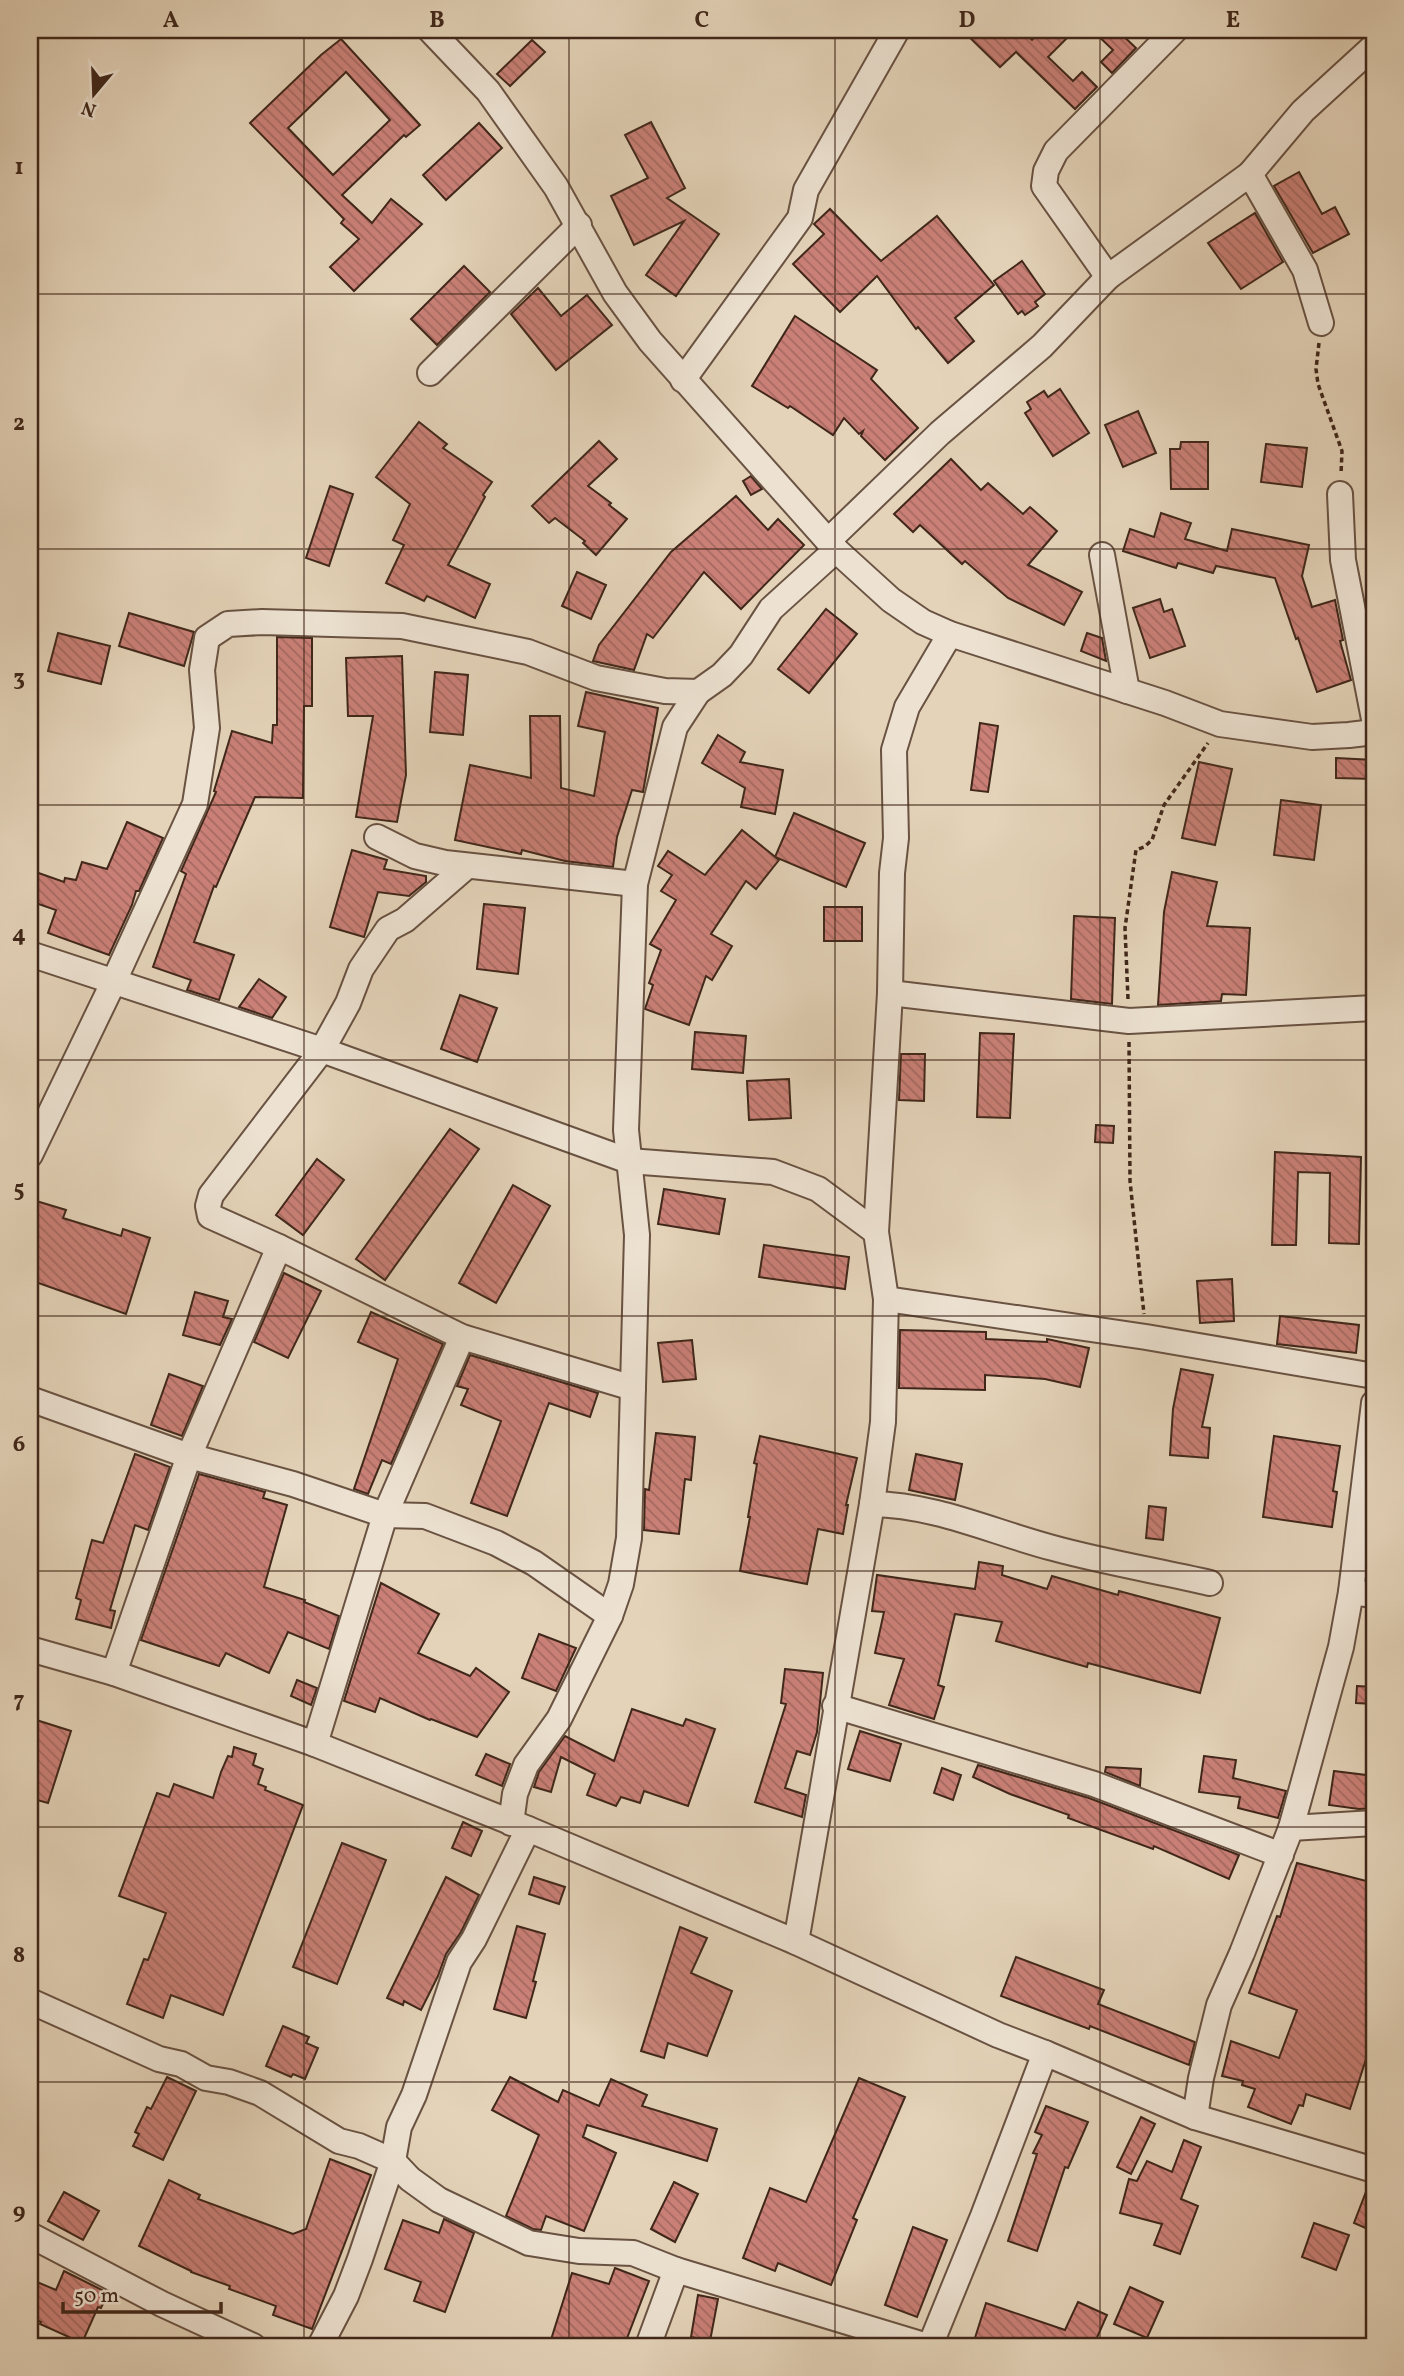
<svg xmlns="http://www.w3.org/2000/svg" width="1404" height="2376" viewBox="0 0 1404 2376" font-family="Vollkorn,serif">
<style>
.building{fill:url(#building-back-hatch);stroke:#40271a;stroke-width:2;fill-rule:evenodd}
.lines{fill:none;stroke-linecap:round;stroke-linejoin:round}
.street-casing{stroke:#695242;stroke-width:28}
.path{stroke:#40271a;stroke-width:3.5;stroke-dasharray:5 3.5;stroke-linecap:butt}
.street{stroke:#ede2d2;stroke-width:24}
.grid{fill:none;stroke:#40271a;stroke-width:2;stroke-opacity:0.55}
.neatline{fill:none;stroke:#40271a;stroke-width:2.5}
.grid-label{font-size:23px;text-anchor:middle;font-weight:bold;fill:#40271a}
</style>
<defs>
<pattern id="building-back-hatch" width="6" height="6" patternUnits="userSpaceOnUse" patternTransform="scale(1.75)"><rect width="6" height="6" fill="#ca8077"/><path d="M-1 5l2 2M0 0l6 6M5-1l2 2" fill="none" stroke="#a56961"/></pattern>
</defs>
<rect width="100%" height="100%" fill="#e4d3b9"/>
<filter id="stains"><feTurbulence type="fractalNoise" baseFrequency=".00286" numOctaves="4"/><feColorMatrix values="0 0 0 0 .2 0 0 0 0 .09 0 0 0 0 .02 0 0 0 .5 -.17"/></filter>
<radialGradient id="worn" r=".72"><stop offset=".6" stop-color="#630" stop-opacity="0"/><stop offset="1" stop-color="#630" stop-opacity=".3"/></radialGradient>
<g class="building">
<path d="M962,30H1021L1032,40L1043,30H1075L1048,57L1073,81L1082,72L1097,87L1075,109L1016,52L1000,67Z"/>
<path d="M1092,30H1117L1136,48L1112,73L1101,62L1113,50Z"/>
<path d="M341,39L420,125L406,137L404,135L342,195L372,223L391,199L422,224L354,291L330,267L359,239L341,223L344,219L250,123L321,55ZM346,72L390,120L333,175L288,128Z"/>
<path d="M532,40L545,52L510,86L497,74Z"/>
<path d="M651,122L685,188L667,198L719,234L676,296L646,275L684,221L634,245L611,196L648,178L625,135Z"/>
<path d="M479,123L502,148L446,200L423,175Z"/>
<path d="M1299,172L1322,214L1335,207L1349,234L1313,253L1274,186Z"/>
<path d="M830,209L881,261L937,216L994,285L955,318L974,341L948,363L918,327L916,329L877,276L840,312L793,264L824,234L814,224Z"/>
<path d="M1255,213L1283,262L1241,289L1208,243Z"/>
<path d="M1022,261L1045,294L1035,302L1038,306L1025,315L1022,311L1018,314L994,281Z"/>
<path d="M464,266L490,292L437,345L411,319Z"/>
<path d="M538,288L561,316L587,295L612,325L556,370L511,314Z"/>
<path d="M795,316L877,370L871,379L918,428L885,460L861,436L863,431L859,434L844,418L833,435L790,406L788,408L752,386Z"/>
<path d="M1060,389L1089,433L1053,456L1025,413L1031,409L1027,402L1044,391L1048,397Z"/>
<path d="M1138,411L1156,453L1123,467L1105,425Z"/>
<path d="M419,422L447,444L443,448L492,482L483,495L485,497L448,565L490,584L475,618L427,596L424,601L386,583L404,545L393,540L410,504L376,477Z"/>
<path d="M599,441L617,459L588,486L611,503L609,505L627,519L596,555L583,543L585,541L555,518L549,523L532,506Z"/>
<path d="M1181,442H1208V489H1171L1170,449H1180Z"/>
<path d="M1266,444L1307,448L1302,487L1261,482Z"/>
<path d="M951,459L981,490L988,483L1023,514L1030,507L1057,531L1028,565L1082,592L1064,625L1008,598L965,561L962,564L920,525L913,532L894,514Z"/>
<path d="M751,476L762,489L751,495L743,481Z"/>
<path d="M330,486L353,494L329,566L306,558Z"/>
<path d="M736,496L768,530L778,519L804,545L741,609L704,572L653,638L647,634L634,670L593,661L599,645L671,552Z"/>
<path d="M1161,513L1191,523L1185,539L1227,551L1232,529L1309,545L1302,576L1312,607L1335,600L1343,640L1340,641L1351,680L1317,692L1298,638L1296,639L1275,578L1216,566L1213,573L1178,563L1176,568L1123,551L1130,529L1154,537Z"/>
<path d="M577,572L606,585L591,619L562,606Z"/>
<path d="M1160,599L1164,612L1172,609L1185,646L1150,658L1133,608Z"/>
<path d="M826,609L857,634L809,693L778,669Z"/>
<path d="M129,613L194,632L184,666L119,646Z"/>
<path d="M58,633L110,646L101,684L48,671Z"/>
<path d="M1087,633L1102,638L1106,661L1081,651Z"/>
<path d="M277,637L312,638V706H304L303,798L255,797L216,887L214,886L194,942L234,955L219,1000L187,990L191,980L153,967L186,874L181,871L216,792L214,791L232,731L272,743L273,725H277Z"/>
<path d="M402,656L406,775L397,822L356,817L373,716H348L346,658Z"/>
<path d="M435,672L468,675L463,735L430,732Z"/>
<path d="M586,692L658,708L643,792L632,790L617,837L613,867L565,861L522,850L521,854L455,840L470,765L531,778L530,716H560L561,788L594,796L605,732L578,726Z"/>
<path d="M980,723L998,726L988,792L971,790Z"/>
<path d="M718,735L745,752L740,762L783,770L775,814L741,807L745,788L702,763Z"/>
<path d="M1336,758L1374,760V779L1336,778Z"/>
<path d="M1199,762L1232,769L1215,845L1182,838Z"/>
<path d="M1281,800L1321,805L1314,860L1274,855Z"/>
<path d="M794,813L865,843L846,887L775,857Z"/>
<path d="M127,822L163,838L139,891H136L132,905L109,955L48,933L56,910L30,901V870L64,882L65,878L76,880L82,862L107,869Z"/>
<path d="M742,830L779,860L756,889L746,881L711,934L732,946L712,980L706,976L689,1025L645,1009L653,985L649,983L661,950L650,944L676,900L661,891L672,875L658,866L668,851L705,875Z"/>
<path d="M352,850L387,860L384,869L426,876V882L409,896L378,892L364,937L330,927Z"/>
<path d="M1172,872L1217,882L1207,926L1250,928L1246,995L1222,994L1221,1001L1158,1005L1164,912Z"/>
<path d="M484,904L525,908L518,974L477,969Z"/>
<rect x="824" y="907" width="38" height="34"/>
<path d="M1074,916L1115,918L1112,1004L1071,999Z"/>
<path d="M259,979L286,997L272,1018L239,1007Z"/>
<path d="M460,995L497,1008L477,1062L441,1049Z"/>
<path d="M695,1032L746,1036L743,1073L692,1069Z"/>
<path d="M980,1033L1014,1034L1010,1118L977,1117Z"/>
<path d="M901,1054H925L924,1101L899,1100Z"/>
<path d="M789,1079L791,1118L749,1120L747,1081Z"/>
<path d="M1096,1125L1114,1126L1113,1143L1095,1142Z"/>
<path d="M450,1129L479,1149L385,1280L356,1259Z"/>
<path d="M1275,1152L1361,1157L1359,1244L1329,1243L1330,1173L1298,1172L1296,1245H1272Z"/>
<path d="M317,1159L344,1180L303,1235L276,1215Z"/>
<path d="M513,1185L550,1206L496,1303L459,1283Z"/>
<path d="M664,1189L725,1199L719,1234L658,1224Z"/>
<path d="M33,1200L66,1210L63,1218L121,1236L123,1229L150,1238L126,1314L30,1280V1209Z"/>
<path d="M764,1245L849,1257L845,1289L759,1277Z"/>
<path d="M284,1273L321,1291L288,1358L254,1342Z"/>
<path d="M1232,1279L1234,1321L1200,1323L1197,1281Z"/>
<path d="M195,1292L228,1301L223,1317L232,1319L220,1345L183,1335Z"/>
<path d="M371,1312L443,1344L391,1464L382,1460L368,1494L354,1489L398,1359L358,1342Z"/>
<path d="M1280,1316L1359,1325L1356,1353L1277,1344Z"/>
<path d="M900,1330L986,1332V1339L1047,1342V1339L1089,1348L1080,1387L1045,1379L985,1375V1390L899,1388Z"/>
<path d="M692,1340L696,1379L663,1382L658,1343Z"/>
<path d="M470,1355L598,1393L590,1417L549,1403L507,1516L471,1503L501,1421L461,1405L468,1389L457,1386Z"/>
<path d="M1181,1369L1213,1375L1202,1427L1210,1428L1208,1458L1170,1455L1173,1409Z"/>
<path d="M169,1374L203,1386L182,1436L151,1425Z"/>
<path d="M656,1433L695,1437L691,1480L685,1479L679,1534L644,1530L645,1489L649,1490Z"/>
<path d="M760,1436L857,1458L846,1505H848L843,1534L818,1529L807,1584L740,1571L750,1517H748L757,1464L754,1463Z"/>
<path d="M1274,1436L1340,1446L1333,1491L1337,1492L1332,1527L1263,1517Z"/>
<path d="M135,1454L170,1467L148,1530L135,1525L110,1610L115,1611L111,1628L76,1619L81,1600L76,1598L92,1540L103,1543Z"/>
<path d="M916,1454L962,1464L955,1500L909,1490Z"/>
<path d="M199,1474L265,1492L263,1498L287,1505L264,1587L305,1600L304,1602L339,1616L329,1649L288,1632L269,1673L226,1653L219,1666L141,1640Z"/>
<path d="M1149,1506L1166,1508L1163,1540L1146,1538Z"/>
<path d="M979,1562L1003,1566L1002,1575L1047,1589L1052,1576L1118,1595L1119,1591L1220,1618L1200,1693L1088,1663L1087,1667L1062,1660L996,1641L1002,1622L955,1614L938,1685L944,1687L934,1719L889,1705L904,1659L875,1653L884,1612L872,1611L877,1575L975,1589Z"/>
<path d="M381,1583L439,1614L418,1653L470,1676L476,1668L509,1692L477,1737L431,1719L430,1720L380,1698L375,1712L344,1701Z"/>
<path d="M539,1634L576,1648L556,1691L522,1678Z"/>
<path d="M785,1669L823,1673L817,1732L810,1755L797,1751L785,1788L806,1795L802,1817L755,1802L786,1704L781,1703Z"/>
<path d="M297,1680L317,1688L311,1705L291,1696Z"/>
<path d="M1357,1686L1374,1687V1704L1356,1703Z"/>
<path d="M632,1709L683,1726L686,1719L715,1729L688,1806L644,1791L640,1803L621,1797L616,1806L587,1795L595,1774L561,1757L551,1792L534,1787L539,1772L565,1736L614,1761Z"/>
<path d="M30,1718L71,1731L48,1803L30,1798Z"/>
<path d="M860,1731L901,1744L890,1781L848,1769Z"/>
<path d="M234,1747L256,1754L253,1765L263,1769L258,1784L266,1787L265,1790L303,1805L223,2015L171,1995L163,2018L127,2004L144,1959L148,1960L166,1913L119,1896L157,1793L169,1797L174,1784L213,1798L221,1772L228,1756L232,1757Z"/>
<path d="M486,1754L510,1764L502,1786L476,1775Z"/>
<path d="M1204,1756L1236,1760L1233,1778L1286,1791L1278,1818L1238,1808L1240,1797L1199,1792Z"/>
<path d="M978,1765L1089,1798L1239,1855L1229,1879L1154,1846L1153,1849L1068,1818L1069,1815L1010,1794L973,1777Z"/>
<path d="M1106,1767L1141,1769L1140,1786L1105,1772Z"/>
<path d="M942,1768L961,1775L953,1800L934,1793Z"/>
<path d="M1334,1771L1374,1776V1808L1359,1809L1329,1805Z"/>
<path d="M463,1822L482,1831L471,1856L452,1848Z"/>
<path d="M342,1843L386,1860L337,1984L293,1967Z"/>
<path d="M1297,1863L1374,1883V2034L1350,2109L1306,2094L1303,2106L1299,2105L1291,2124L1248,2107L1255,2089L1242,2085L1243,2081L1222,2076L1231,2041L1279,2058L1297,2010L1249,1993L1277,1916L1280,1917Z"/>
<path d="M446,1877L479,1895L461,1932L446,1954L438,1976L421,2010L404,2001L403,2005L387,1998Z"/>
<path d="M534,1877L565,1887L559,1904L529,1894Z"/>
<path d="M517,1926L545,1934L533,1981L536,1982L526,2018L494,2009Z"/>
<path d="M680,1927L707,1938L691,1973L732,1991L707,2056L668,2043L664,2058L641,2051Z"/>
<path d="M1016,1957L1104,1990L1098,2004L1195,2042L1189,2065L1090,2026L1089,2029L1001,1996Z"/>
<path d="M283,2026L309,2037L306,2043L318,2048L305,2079L293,2074L291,2077L266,2066Z"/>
<path d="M167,2077L196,2091L163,2160L133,2146L139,2134L135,2132L147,2107L151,2109Z"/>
<path d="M510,2077L558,2102L563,2090L599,2106L611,2079L647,2095L642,2106L717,2129L707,2161L587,2125L583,2137L616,2153L584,2231L546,2216L541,2230L533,2229L506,2216L539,2135L492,2110Z"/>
<path d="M859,2078L905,2097L853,2218L857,2220L831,2285L778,2263L775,2271L743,2258L770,2188L806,2202Z"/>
<path d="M1046,2106L1088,2122L1068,2168L1065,2167L1037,2251L1008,2241L1037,2154L1033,2153L1042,2135L1035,2132Z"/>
<path d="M1141,2117L1155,2124L1131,2174L1117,2167Z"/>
<path d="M1184,2140L1201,2147L1181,2199L1198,2206L1180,2254L1154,2245L1162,2224L1120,2213L1129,2179L1137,2181L1147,2161L1172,2172Z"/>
<path d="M330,2159L371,2175L312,2329L273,2315L276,2306L229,2289L230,2286L191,2272V2271L139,2246L169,2180L200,2195L198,2199L293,2234L306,2229Z"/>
<path d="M674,2182L698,2194L675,2242L651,2229Z"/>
<path d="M1369,2184H1374V2218L1370,2230L1354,2223Z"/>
<path d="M64,2192L99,2211L83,2240L48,2221Z"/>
<path d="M444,2219L474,2233L445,2312L414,2301L421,2282L385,2269L403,2220L439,2233Z"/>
<path d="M1314,2223L1349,2235L1336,2270L1302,2257Z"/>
<path d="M913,2227L947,2240L917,2317L885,2305Z"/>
<path d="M615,2268L649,2281L624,2346H549L572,2273L609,2284Z"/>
<path d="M64,2271L108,2293L101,2308L98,2307L82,2343L40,2324L41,2322L30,2317V2279L56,2290Z"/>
<path d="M1130,2287L1163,2302L1147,2338L1114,2324Z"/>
<path d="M698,2295L718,2299L710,2341L691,2337Z"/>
<path d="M1078,2302L1107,2315L1095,2342L1103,2346H1058L1045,2340L1043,2346H990L974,2341L986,2303L1065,2330Z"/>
</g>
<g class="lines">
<g class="street-casing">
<g id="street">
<path d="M430,30L488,91L556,187L615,293L650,341L836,550L891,600L923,622L950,634L1165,703L1220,724L1312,737L1349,735L1374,732"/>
<path d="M1250,174L1305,270L1321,323"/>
<path d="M1108,277L1044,186L1046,171L1056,151L1175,30"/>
<path d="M430,373L579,225"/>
<path d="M683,380L800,218L806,190L897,30"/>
<path d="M1340,494L1343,560L1374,719"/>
<path d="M828,541L940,433L1042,346L1108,277L1250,174L1303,111L1374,46"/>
<path d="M1102,555L1127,691"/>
<path d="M377,837L415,856L445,863L635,884"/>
<path d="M466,867L405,920L388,929L361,969L348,1003L322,1050L211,1195L208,1206L210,1216L279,1247L462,1337L633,1388"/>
<path d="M30,954L322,1050L629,1161L773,1172L818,1189L876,1232"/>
<path d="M890,993L1129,1021L1374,1008"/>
<path d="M30,1155L114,981L195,804L207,728L202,670L207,638L228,624L262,622L402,626L528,652L596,678L665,691L698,692"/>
<path d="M886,1299L1146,1337L1374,1376"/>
<path d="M30,1399L189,1456L293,1484L385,1515L425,1516L496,1543L534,1563L610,1616"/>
<path d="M872,1504C936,1505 992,1532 1053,1548C1104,1562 1158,1571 1210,1583"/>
<path d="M1351,1592L1374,1595"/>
<path d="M30,1649L114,1673L315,1744L528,1829L796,1942L998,2035L1045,2053L1195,2117L1374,2170"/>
<path d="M114,1673L189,1456L279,1247"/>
<path d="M835,1706L1094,1784L1281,1855"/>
<path d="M315,1744L385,1515L462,1337"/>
<path d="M511,1823L515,1794L526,1765L559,1719L610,1616L621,1584L629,1538L637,1235L626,1130L635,884L675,727L698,692L722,675L741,655L771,609L836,550"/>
<path d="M1291,1828L1374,1823"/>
<path d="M796,1942L872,1504L883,1422L886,1299L876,1232L890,993L892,873L896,838L894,750L907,707L950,634"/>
<path d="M30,2001L159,2059L181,2064L206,2078L229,2082L260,2093L339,2141L359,2146L393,2161L410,2179L439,2200L529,2243L579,2251L633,2253L676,2270"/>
<path d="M1195,2117L1201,2078L1219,2005L1242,1953L1291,1828L1341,1647L1351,1592L1374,1403"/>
<path d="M30,2235L162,2304L253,2346"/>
<path d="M320,2346L346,2296L360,2259L393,2161L399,2127L414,2095L459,1962L474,1939L528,1829"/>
<path d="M648,2346L676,2270L927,2346"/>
<path d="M930,2346L983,2216L1045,2053"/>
</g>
</g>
<g class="path">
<path d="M1319,343L1316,369L1318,384L1342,451L1341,474"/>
<path d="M1128,999L1125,928L1136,850L1144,847L1152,840L1164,805L1208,743"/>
<path d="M1129,1042L1130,1181L1144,1314"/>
</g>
<use href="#street" class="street"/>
</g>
<path class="grid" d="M304,30V2346M569,30V2346M835,30V2346M1100,30V2346M30,294H1374M30,549H1374M30,805H1374M30,1060H1374M30,1316H1374M30,1571H1374M30,1827H1374M30,2082H1374"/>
<rect width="1404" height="2376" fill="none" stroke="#e4d3b9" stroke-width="77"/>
<g transform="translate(94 94) rotate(199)" stroke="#ede2d2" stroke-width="5" paint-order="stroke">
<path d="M0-5L12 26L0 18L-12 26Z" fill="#40271a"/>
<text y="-10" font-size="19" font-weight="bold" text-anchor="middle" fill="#40271a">N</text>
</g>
<path d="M63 2302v10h158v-10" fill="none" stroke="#40271a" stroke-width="3.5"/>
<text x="74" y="2302" font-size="21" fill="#40271a" stroke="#ede2d2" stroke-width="5" paint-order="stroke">50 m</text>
<rect x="38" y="38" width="1328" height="2300" class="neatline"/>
<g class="grid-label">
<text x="171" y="27">A</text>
<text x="437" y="27">B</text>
<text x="702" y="27">C</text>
<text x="967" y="27">D</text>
<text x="1233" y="27">E</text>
<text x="19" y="174">1</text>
<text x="19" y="430">2</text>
<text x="19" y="685">3</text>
<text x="19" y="941">4</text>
<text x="19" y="1196">5</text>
<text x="19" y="1451">6</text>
<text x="19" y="1707">7</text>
<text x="19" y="1962">8</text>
<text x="19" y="2218">9</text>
</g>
<rect width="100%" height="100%" filter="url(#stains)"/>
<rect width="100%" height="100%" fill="url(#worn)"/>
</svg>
